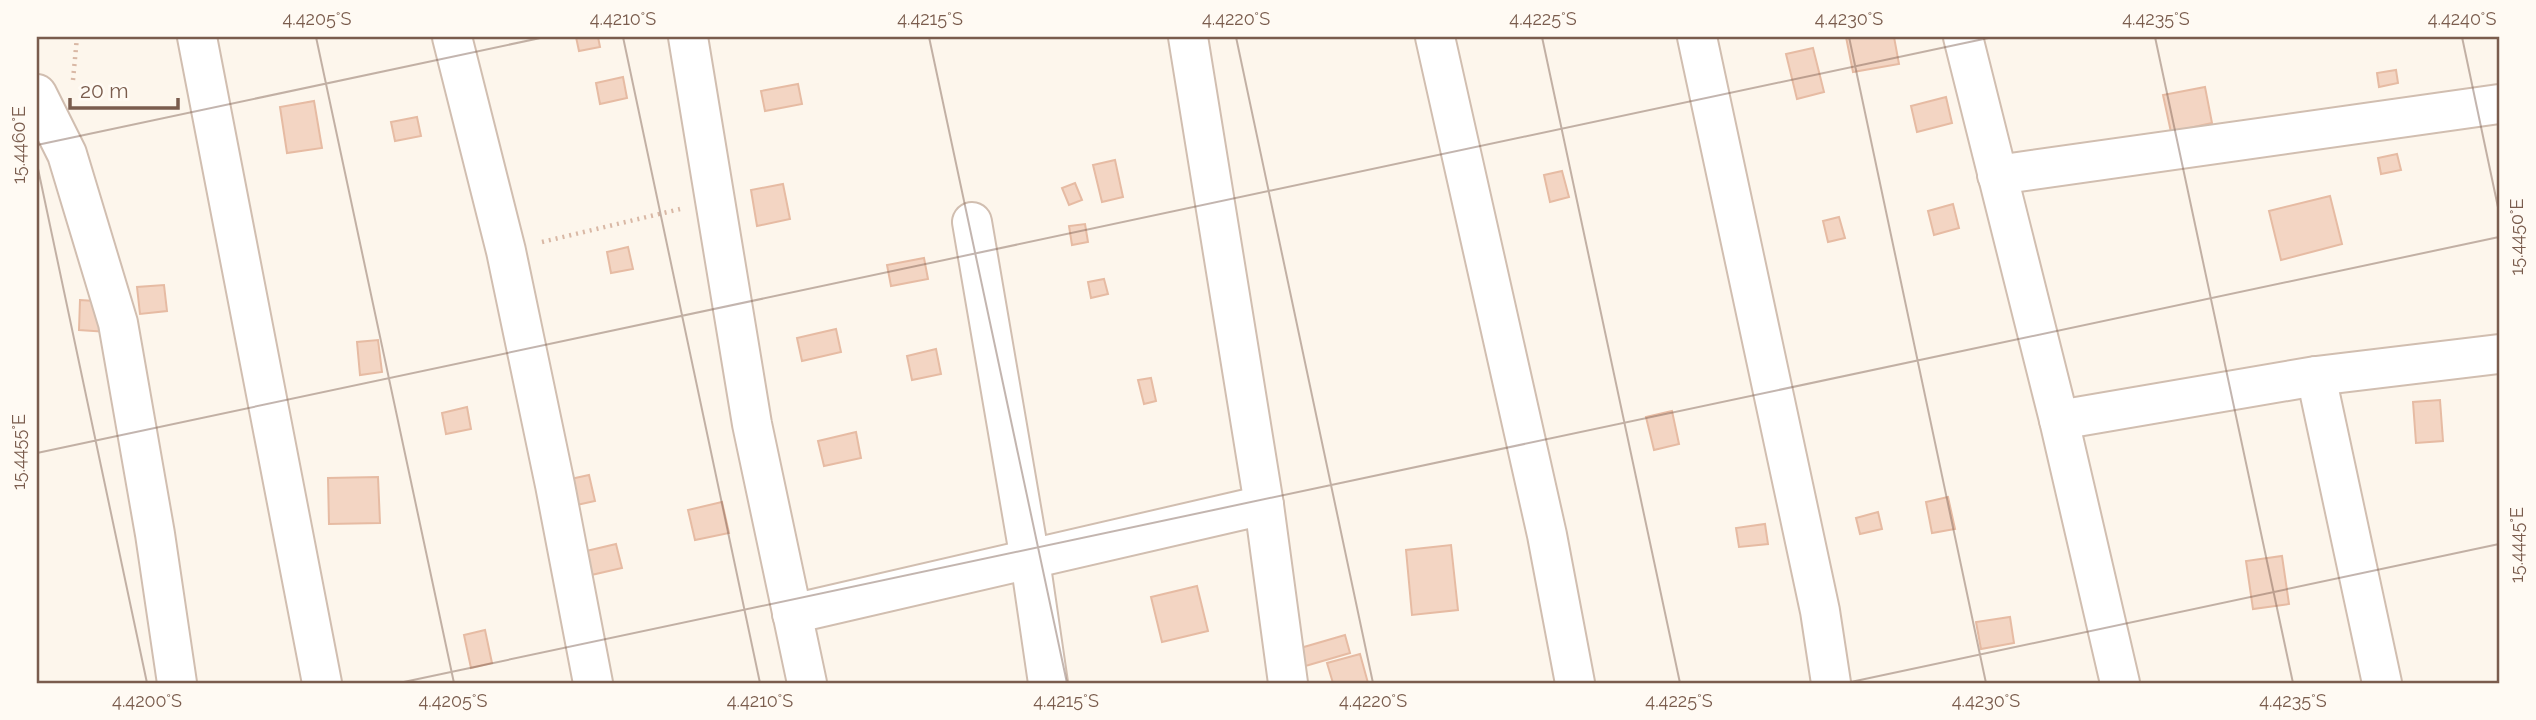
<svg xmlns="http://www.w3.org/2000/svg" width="2536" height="720" viewBox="0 0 2536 720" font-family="Raleway,sans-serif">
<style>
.building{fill:#f3d5c3;stroke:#e6bba3;stroke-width:2}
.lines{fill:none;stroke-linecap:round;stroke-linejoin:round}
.minor-casing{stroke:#d1beb0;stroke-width:42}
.path{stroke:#d9b8a5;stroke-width:4.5;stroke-dasharray:2 5;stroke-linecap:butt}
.minor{stroke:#fff;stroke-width:38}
.ticks{fill:none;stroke:#7a5c4d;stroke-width:2;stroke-opacity:0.45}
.neatline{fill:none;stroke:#7a5c4d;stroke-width:2.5}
.ticks-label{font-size:18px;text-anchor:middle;fill:#7a5c4d}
</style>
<rect width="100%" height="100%" fill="#fdf6ec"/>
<g class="building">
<path d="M576,37H598L600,47L579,51Z"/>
<path d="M1846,37H1894L1899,64L1853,72Z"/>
<path d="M1813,48L1824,92L1797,99L1786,54Z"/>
<path d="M2396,70L2398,83L2379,87L2377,73Z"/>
<path d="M623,77L627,98L600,104L596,83Z"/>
<path d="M798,84L802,104L765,111L761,91Z"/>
<path d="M2205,87L2212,123L2171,132L2163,95Z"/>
<path d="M1946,97L1952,123L1917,132L1911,106Z"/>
<path d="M314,101L322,148L287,153L280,107Z"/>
<path d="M417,117L421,136L395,141L391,122Z"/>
<path d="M2397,154L2401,170L2381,174L2378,158Z"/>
<path d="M1115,160L1123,197L1102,202L1093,165Z"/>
<path d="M1562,171L1569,197L1550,202L1544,175Z"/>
<path d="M1075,183L1082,200L1069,205L1062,188Z"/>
<path d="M783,184L790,219L757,226L751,190Z"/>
<path d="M2330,196L2342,244L2281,260L2269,211Z"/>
<path d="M1953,204L1959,228L1934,235L1928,211Z"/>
<path d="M1839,217L1845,238L1828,242L1823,221Z"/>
<path d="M1085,224L1088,242L1072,245L1069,226Z"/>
<path d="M628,247L633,269L611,273L607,252Z"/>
<path d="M924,258L928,279L891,286L887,265Z"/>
<path d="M1104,279L1108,294L1091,298L1088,282Z"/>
<path d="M164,285L167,311L140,314L137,287Z"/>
<path d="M80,300L110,302L108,332L79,330Z"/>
<path d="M836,329L841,352L802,361L797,338Z"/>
<path d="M378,340L382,372L360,375L357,342Z"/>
<path d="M936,349L941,374L912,380L907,356Z"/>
<path d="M1151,378L1156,401L1144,404L1138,380Z"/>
<path d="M2440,400L2443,441L2416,443L2413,402Z"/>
<path d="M467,407L471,429L446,434L442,413Z"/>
<path d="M1672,411L1679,444L1654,450L1646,417Z"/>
<path d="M856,432L861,458L824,466L818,441Z"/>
<path d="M589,475L595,501L572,506L566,480Z"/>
<path d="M378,477L380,523L329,524L328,478Z"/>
<path d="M1948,497L1955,529L1932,533L1926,502Z"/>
<path d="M722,502L729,533L695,540L688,510Z"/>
<path d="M1878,512L1882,529L1860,534L1856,518Z"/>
<path d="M1765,524L1768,544L1739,547L1736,528Z"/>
<path d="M616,544L622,568L587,576L582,552Z"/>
<path d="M1451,545L1458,610L1412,615L1406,550Z"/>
<path d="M2282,556L2289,604L2253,609L2246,561Z"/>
<path d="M1197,586L1208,631L1162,642L1151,597Z"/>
<path d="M2010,617L2014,643L1981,649L1976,622Z"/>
<path d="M485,630L492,663L471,668L464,635Z"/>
<path d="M1345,635L1350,653L1302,667L1297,649Z"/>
<path d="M1360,654L1368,683H1333L1327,663Z"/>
</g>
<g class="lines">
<g class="minor-casing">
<g id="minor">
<path d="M197,37L322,683"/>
<path d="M452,37L506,251L555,485L593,683"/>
<path d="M688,37L752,424L807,683"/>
<path d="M1188,37L1264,505L1288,683"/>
<path d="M1435,37L1547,535L1575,683"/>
<path d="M1697,37L1820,611L1831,683"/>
<path d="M1963,37L2059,420L2120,683"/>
<path d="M37,94L67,154L118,323L155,534L177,683"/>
<path d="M1997,175L2499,104"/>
<path d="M972,222L1030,560L1048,683"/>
<path d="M2316,376L2382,683"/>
<path d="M2059,420L2316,376L2499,354"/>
<path d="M792,614L1264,505"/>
</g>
</g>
<g class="path">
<path d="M73,80L77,37"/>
<path d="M542,242L680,209"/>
</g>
<use href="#minor" class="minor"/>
</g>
<path class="ticks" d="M316,37L454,683M623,37L760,683M929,37L1067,683M1236,37L1373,683M1542,37L1680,683M1849,37L1986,683M2155,37L2293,683M2462,37L2499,212M37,145L545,37M37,164L147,683M37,453L1993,37M399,683L2499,237M1846,683L2499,544"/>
<rect width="2536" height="720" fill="none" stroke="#fffaf3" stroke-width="77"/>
<path d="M70 98v10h108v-10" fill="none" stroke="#7a5c4d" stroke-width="3.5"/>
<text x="80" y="98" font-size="21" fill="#7a5c4d" stroke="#fffaf3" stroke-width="5" paint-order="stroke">20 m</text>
<rect x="38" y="38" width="2460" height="644" class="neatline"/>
<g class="ticks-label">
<text x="317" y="25">4.4205°S</text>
<text x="623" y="25">4.4210°S</text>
<text x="930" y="25">4.4215°S</text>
<text x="1236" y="25">4.4220°S</text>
<text x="1543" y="25">4.4225°S</text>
<text x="1849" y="25">4.4230°S</text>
<text x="2156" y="25">4.4235°S</text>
<text x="2462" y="25">4.4240°S</text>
<text transform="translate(19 145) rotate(-90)" y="6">15.4460°E</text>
<text transform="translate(2517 237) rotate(-90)" y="6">15.4450°E</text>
<text transform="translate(19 452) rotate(-90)" y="6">15.4455°E</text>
<text transform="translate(2517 545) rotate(-90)" y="6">15.4445°E</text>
<text x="147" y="707">4.4200°S</text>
<text x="453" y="707">4.4205°S</text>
<text x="760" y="707">4.4210°S</text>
<text x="1066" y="707">4.4215°S</text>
<text x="1373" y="707">4.4220°S</text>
<text x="1679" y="707">4.4225°S</text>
<text x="1986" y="707">4.4230°S</text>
<text x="2293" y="707">4.4235°S</text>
</g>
</svg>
